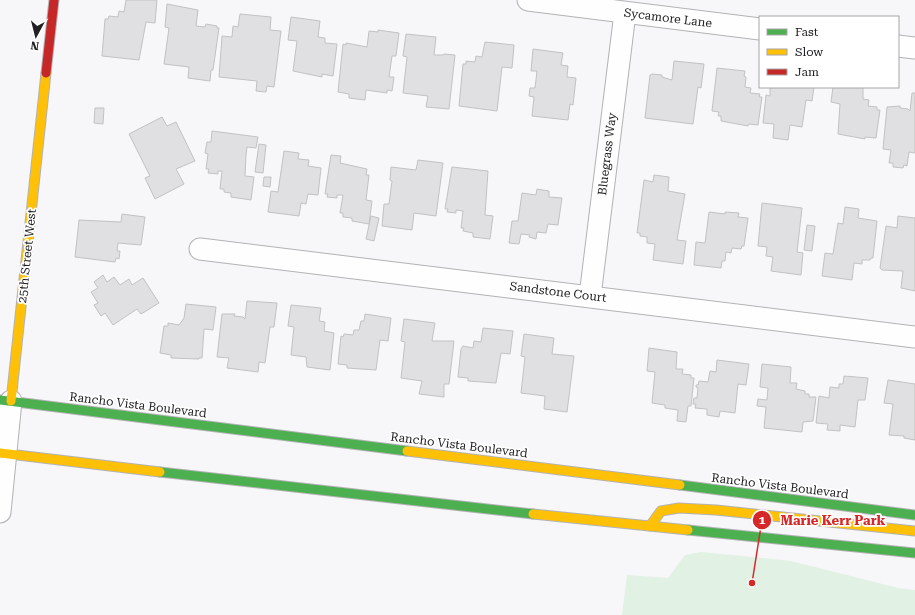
<svg xmlns="http://www.w3.org/2000/svg" width="915" height="615" viewBox="0 0 915 615" font-family="'Roboto Serif',serif">
<style>
.green{fill:#e1f1e4}
.building{fill:#e0dfe1;stroke:#c2c2c3}
.lines{fill:none;stroke-linecap:round;stroke-linejoin:round}
.street-casing{stroke:#b3b2b4;stroke-width:23}
.fast-casing{stroke:#b3b2b4;stroke-width:11}
.slow-casing{stroke:#b3b2b4;stroke-width:11}
.jam-casing{stroke:#b3b2b4;stroke-width:11}
.street{stroke:#fefefe;stroke-width:21}
.fast{stroke:#4caf50;stroke-width:9}
.slow{stroke:#ffc107;stroke-width:9}
.jam{stroke:#c62828;stroke-width:9}
.labels{text-anchor:middle;stroke-width:3.5;stroke-linejoin:round;paint-order:stroke}
.street-label{font-size:12px;fill:#212022;stroke:#fff}
.leader{fill:none;stroke:#d62828;stroke-width:1.5}
.callout-dot{fill:#d62828;stroke:#fff;stroke-width:1.5}
.mark-label{font-size:12px;text-anchor:middle;font-weight:bold;fill:#fff}
.callout-label{font-size:13px;text-anchor:middle;font-weight:bold;fill:#d62828;stroke:#fff;stroke-width:3.5;stroke-linejoin:round;paint-order:stroke}
</style>
<rect width="100%" height="100%" fill="#f7f6f8"/>
<path class="green" d="M701,552L791,561L898,588L915,590V615H622L627,575L668,578L685,555Z"/>
<g class="building">
<path d="M126,0H157L155,23L146,22L139,60L102,56L105,19H108L109,16L118,17L119,11L124,12Z"/>
<path d="M167,4L198,10L196,26L205,27L206,24L217,26V28H219L213,70H211L210,81L188,78L189,67L164,64L169,28L165,27Z"/>
<path d="M240,14L271,17L270,30L281,31L274,87L267,86L266,92L256,91L257,81L219,77L222,36L232,37L233,26L238,27Z"/>
<path d="M291,17L320,21L318,37L325,38V43L337,44L333,76L322,74V77L293,71L297,41L288,40Z"/>
<path d="M378,30L399,33L396,56H392L389,77H394L392,91L387,90V93L366,90L365,100L349,98V94L338,92L343,44L346,45V43L367,47L369,31L378,32Z"/>
<path d="M406,34L436,37L434,55H443L444,54L455,55L449,109L426,107L428,96L403,93L407,57L403,56Z"/>
<path d="M485,42L514,45L512,68L502,67L497,111L459,106L463,64H466V61L475,62L476,56L482,57Z"/>
<path d="M533,49L563,53L561,65L568,66L567,77L576,78L573,105L570,104L568,120L532,116L534,97L529,96L530,88H535L537,71H531Z"/>
<path d="M674,61L704,64L701,88L698,87L693,124L645,118L650,75L652,74L662,75V77L672,80Z"/>
<path d="M717,68L745,71L744,76L746,77L745,87L751,88L750,93L760,94L759,97H762L758,125L749,124L748,126L721,121V116H718L719,112L712,111Z"/>
<path d="M777,87H814L812,101L806,100L802,127L790,125L788,140L773,138L774,124L763,123L766,95L770,96V88Z"/>
<path d="M833,87H863V99L869,100L868,106L877,107V110H880L876,138L865,137V139L838,134L840,104L831,102Z"/>
<path d="M912,93H915V153L909,152L907,166L904,165L903,168L893,167V163H889L891,150L883,149L887,107L900,106V108L908,109L910,111Z"/>
<path d="M95,108H104L103,124L94,123Z"/>
<path d="M162,117L167,126L176,122L195,161L176,169L184,184L155,199L145,178L150,176L129,134Z"/>
<path d="M212,131L258,137L256,148L247,147L246,155L245,176L254,177L251,200L231,197V193L224,192V189H220L222,171H218V174L208,173L209,169H206L208,154L205,153L207,142H211Z"/>
<path d="M259,144L266,145L263,173L255,172Z"/>
<path d="M284,151L299,153L298,159L309,160L308,166L321,168L318,195L308,194L306,204L301,203L299,216L268,212L271,191L278,192Z"/>
<path d="M331,155L341,156L340,163L367,169L366,175H369L366,200L372,201L369,224L352,221V218L343,217V213H340L343,195H337V198L327,197L328,194H325Z"/>
<path d="M418,160L443,163L436,216L414,213L412,230L382,226L384,204H389L392,181L390,180L391,167L416,170Z"/>
<path d="M452,167L488,171L485,215L493,216L490,239L473,237V233L463,231L464,228H461L463,211L456,210V213L447,212L448,209H445Z"/>
<path d="M654,175L669,177L668,191L685,194L677,240L686,241L683,264L653,260L655,244L647,243V237L640,236V233H637L644,180L653,182Z"/>
<path d="M264,177H271L270,187L263,186Z"/>
<path d="M537,189L549,191V197L562,198L558,225L548,224L546,233L537,232L536,239L529,237L530,235L521,234L519,244L509,243L512,221H518L522,193L536,195Z"/>
<path d="M762,203L802,208L797,252L803,253L801,275L771,271L773,257L766,256L767,247L758,246Z"/>
<path d="M845,207L859,209L858,218L877,221L873,258H871L870,260H862V264L854,263L852,280L822,276L825,253L833,254L838,223L843,224Z"/>
<path d="M709,212L725,214V212L739,213L738,217L748,218L744,246H742L741,249L732,248L731,253L726,252L725,261H722L721,268L694,265L696,242L705,243Z"/>
<path d="M122,214L145,217L141,245L118,243L117,251H120L119,259L116,258L115,262L75,257L79,220L121,222Z"/>
<path d="M371,216L379,218L374,241L366,239Z"/>
<path d="M898,216L915,218V291L901,288L903,271L882,270L880,268L886,226L897,228Z"/>
<path d="M807,225L815,226L812,251L804,250Z"/>
<path d="M103,275L107,282L114,277L120,285L129,279L132,285L143,278L159,303L141,314L137,309L113,325L105,313L101,316L94,305L98,303L91,292L98,288L94,282Z"/>
<path d="M247,301L277,303L274,327H270L265,363L259,362L258,372L227,368L229,358L217,357L222,314H235L234,316L243,317L245,319Z"/>
<path d="M186,304L216,307L213,330L204,329L202,358H199V359L171,358V355L160,353L164,326H168V323L179,325L184,318Z"/>
<path d="M291,305L321,308L319,321L325,322L324,331L334,333L330,370L307,367L306,357L291,355L294,327L288,326Z"/>
<path d="M365,314L391,318L388,341L380,340L376,370L347,368V365L338,364L341,336L343,337L344,334L353,335L354,330H359L361,321H364Z"/>
<path d="M404,319L435,323L432,341H454L449,384H444V397L419,394L422,381L401,378L405,342L401,341Z"/>
<path d="M483,328L513,331L510,354L501,353L496,383L468,381V378L458,377L461,349L463,346L473,348L474,341L481,342Z"/>
<path d="M524,334L554,338L552,354L574,356L567,412L544,409L545,396L521,393L525,357L521,356Z"/>
<path d="M649,348L677,352L676,369H683L682,374L691,375V378H694L691,406H688L686,422L677,421L678,410L665,408V405L652,403L655,372L647,371Z"/>
<path d="M717,360L749,364L746,385L738,384L735,413L720,411L719,417L707,415V409L695,408L696,404H693L694,398H697L698,388L696,387V385H698L699,381L708,382L710,371L716,372Z"/>
<path d="M762,364L791,367L790,383H797L796,389L805,391V394H809V397H816L813,421L803,422L802,432L764,428L766,407L757,406L758,399L767,400L768,388L760,387Z"/>
<path d="M844,376L868,378L865,400H858L855,427L840,425V431L827,430L828,424L816,423L819,396L829,398L830,387L839,388V384H843Z"/>
<path d="M888,380L915,384V440L904,438V436L889,435L893,404L884,403Z"/>
</g>
<g class="lines">
<g class="street-casing">
<g id="street">
<path d="M528,0L760,29"/>
<path d="M898,46L915,48"/>
<path d="M200,249L915,337"/>
<path d="M590,296L625,13"/>
<path d="M0,512L11,401"/>
</g>
</g>
<g class="fast-casing">
<g id="fast">
<path d="M0,400L407,451"/>
<path d="M160,472L533,514"/>
<path d="M680,485L915,515"/>
<path d="M688,530L915,553"/>
</g>
</g>
<g class="slow-casing">
<g id="slow">
<path d="M11,401L46,73"/>
<path d="M407,451L680,485"/>
<path d="M0,453L160,472"/>
<path d="M533,514L688,530"/>
<path d="M650,526L661,511L679,508L716,510L915,531"/>
</g>
</g>
<g class="jam-casing">
<path id="jam" d="M46,73L54,0"/>
</g>
<use href="#street" class="street"/>
<use href="#fast" class="fast"/>
<use href="#slow" class="slow"/>
<use href="#jam" class="jam"/>
</g>
<g class="labels">
<g class="street-label">
<text transform="translate(668 18) rotate(7)" y="4">Sycamore Lane</text>
<text transform="translate(607 154) rotate(-83)" y="4">Bluegrass Way</text>
<text transform="translate(27 256) rotate(-84)" y="4">25th Street West</text>
<text transform="translate(558 292) rotate(7)" y="4">Sandstone Court</text>
<text transform="translate(138 405) rotate(7)" y="4">Rancho Vista Boulevard</text>
<text transform="translate(459 445) rotate(7)" y="4">Rancho Vista Boulevard</text>
<text transform="translate(780 486) rotate(7)" y="4">Rancho Vista Boulevard</text>
</g>
</g>
<path class="leader" d="M752 583L762 520"/>
<g class="callout-dot">
<circle cx="752" cy="583" r="4"/>
<circle cx="762" cy="520" r="10"/>
</g>
<g class="mark-label">
<text x="762" y="524">1</text>
</g>
<g class="callout-label">
<text x="833" y="525">Marie Kerr Park</text>
</g>
<rect x="759" y="16" width="140" height="72" fill="#ffffff" stroke="#a6a6a7"/>
<rect x="767" y="29" width="20" height="6" fill="#4caf50" stroke="#a6a6a7"/>
<text x="795" y="36" font-size="12" fill="#212022">Fast</text>
<rect x="767" y="49" width="20" height="6" fill="#ffc107" stroke="#a6a6a7"/>
<text x="795" y="56" font-size="12" fill="#212022">Slow</text>
<rect x="767" y="69" width="20" height="6" fill="#c62828" stroke="#a6a6a7"/>
<text x="795" y="76" font-size="12" fill="#212022">Jam</text>
<g transform="translate(36 36) rotate(187)" stroke="#ffffff" stroke-width="3" paint-order="stroke">
<path d="M0-3L7 15L0 10L-7 15Z" fill="#212022"/>
<text y="-6" font-size="11" font-weight="bold" text-anchor="middle" fill="#212022">N</text>
</g>
</svg>
